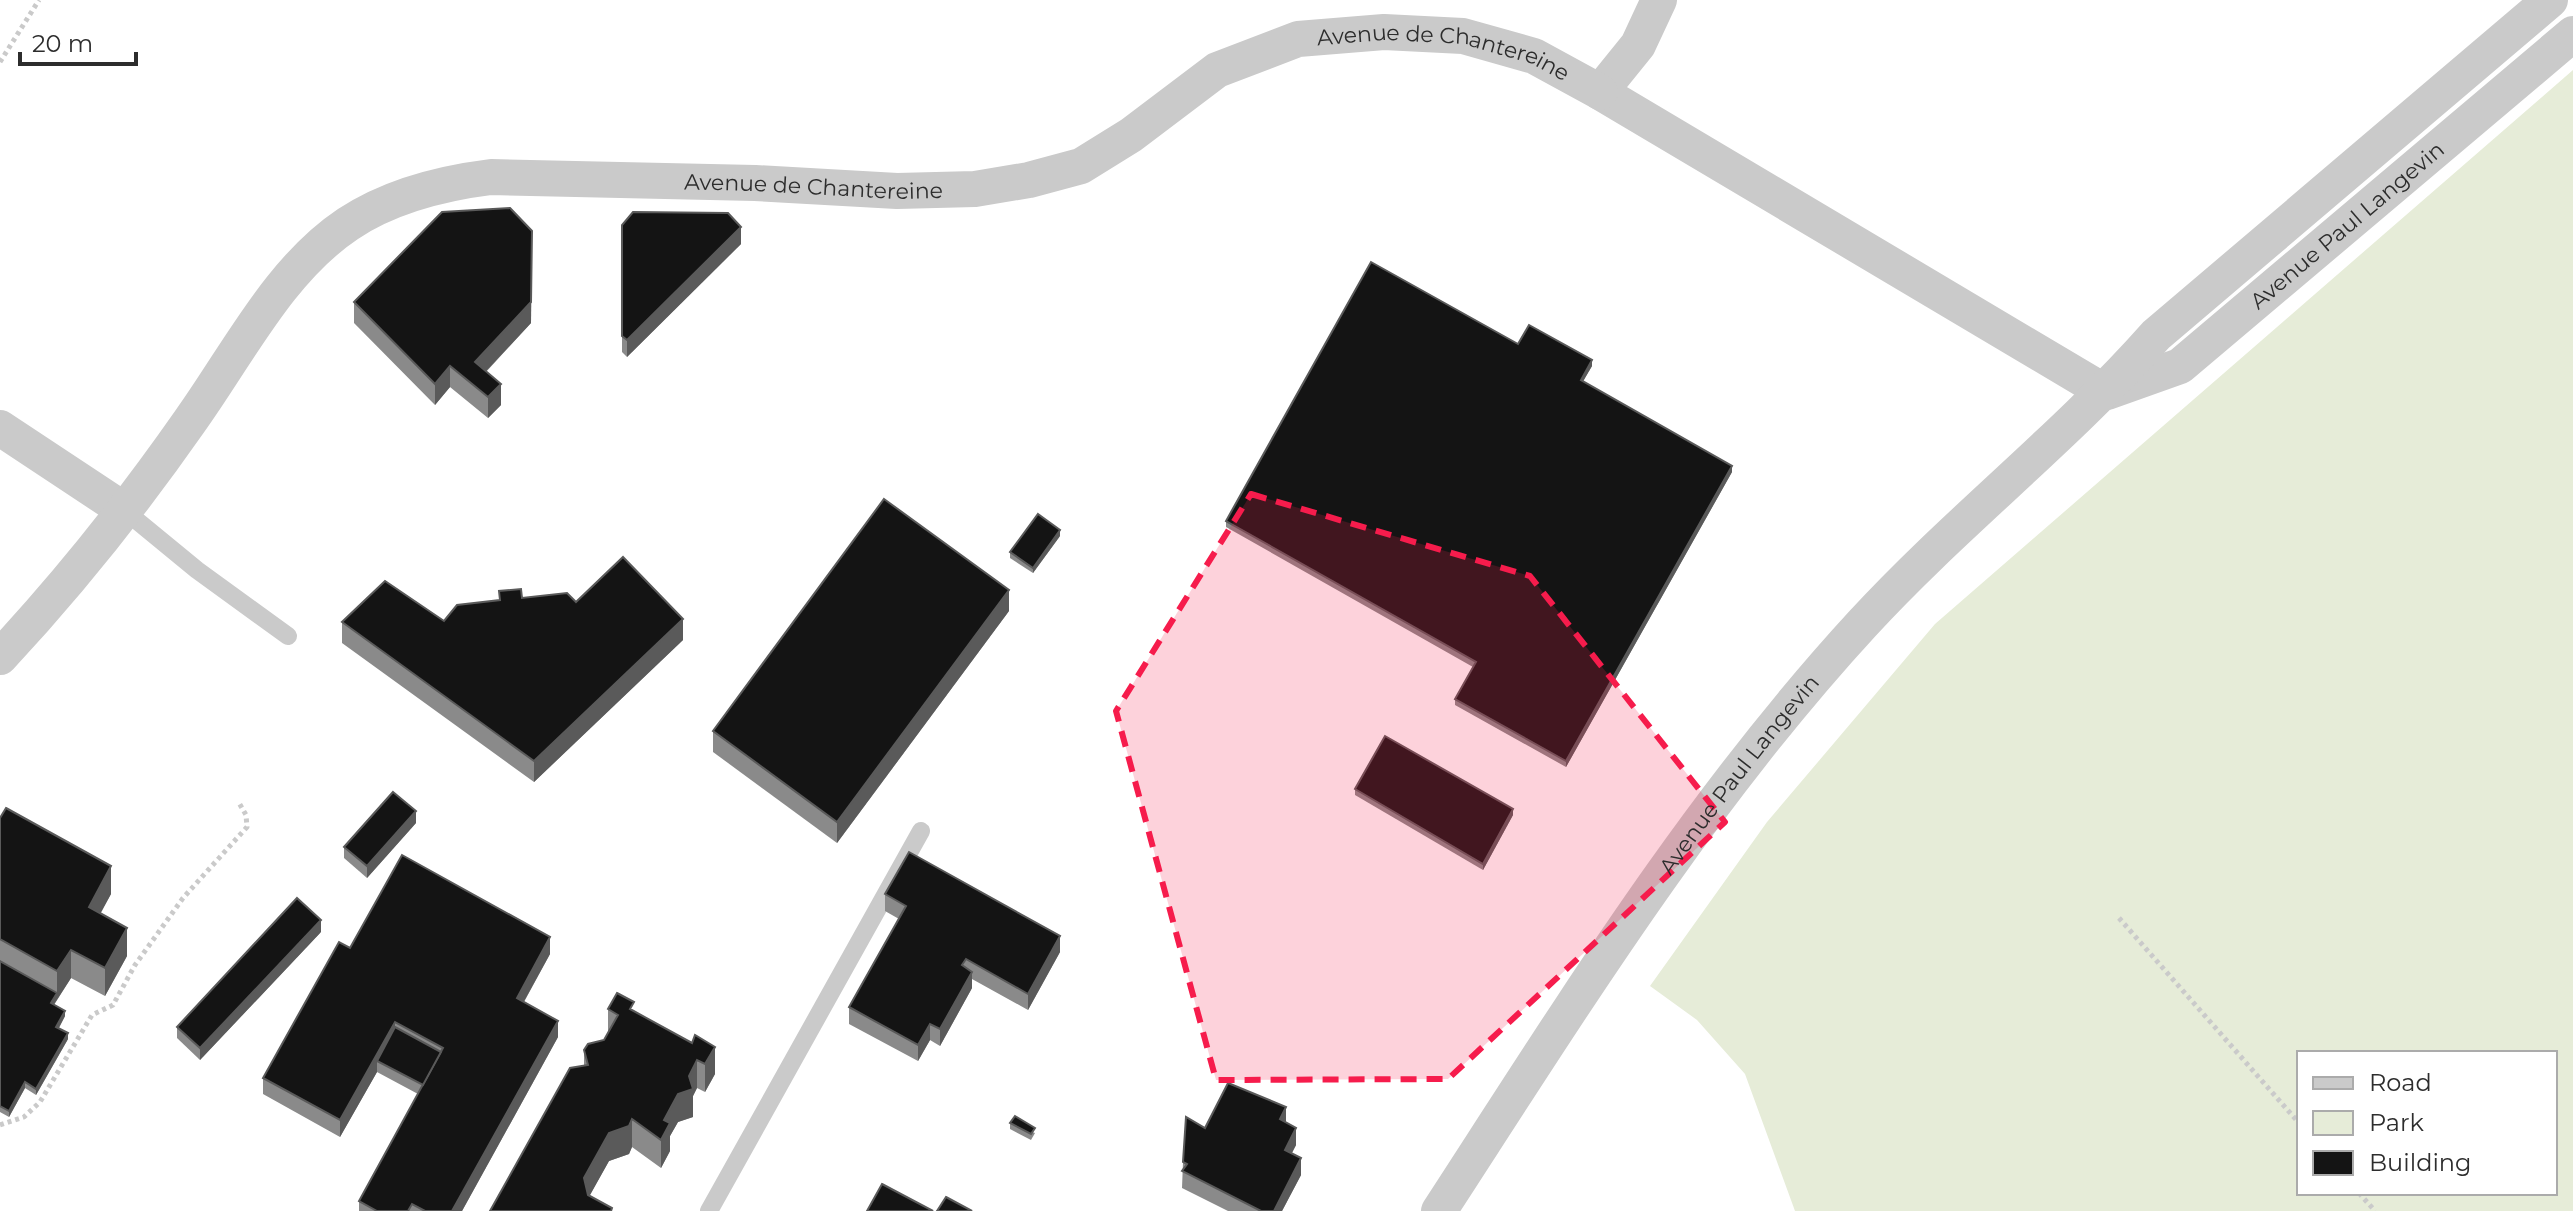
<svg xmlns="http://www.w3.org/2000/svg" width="2573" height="1211" viewBox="0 0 2573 1211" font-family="Montserrat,sans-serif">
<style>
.green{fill:#e6ecd8;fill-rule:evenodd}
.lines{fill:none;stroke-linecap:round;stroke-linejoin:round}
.path{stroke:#cacaca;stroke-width:5;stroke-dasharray:4 4;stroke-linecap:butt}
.service{stroke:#cacaca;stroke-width:18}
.minor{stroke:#cacaca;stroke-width:36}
.wall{fill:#8a8a8a}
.shaded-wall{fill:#5a5a5a}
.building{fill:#141414;stroke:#5a5a5a;stroke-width:2}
.marked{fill:#f61c4c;fill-opacity:0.2;stroke:#f61c4c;stroke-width:6;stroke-dasharray:16 10;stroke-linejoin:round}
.labels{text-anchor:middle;stroke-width:8;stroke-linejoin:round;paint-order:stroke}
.street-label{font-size:22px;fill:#2d2d2d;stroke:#fff}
</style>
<rect width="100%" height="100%" fill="#fff"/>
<path class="green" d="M2573,70V1211H1795L1745,1074L1697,1020L1650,986L1767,822L1935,624ZM2299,1053H2555V1193H2299Z"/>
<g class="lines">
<g class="path">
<path d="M0,62L39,0"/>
<path d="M2119,918L2299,1123"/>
<path d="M0,1125L24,1117L40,1102L92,1015L113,1005L135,965L183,898L247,827L246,815L238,801"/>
<path d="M2359,1193L2375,1211"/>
</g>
<g class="service">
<path d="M124,510L197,570L288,636"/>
<path d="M709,1211L921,831"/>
</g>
<g class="minor">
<path d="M1659,0L1638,45L1600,92L2105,392"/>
<path id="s1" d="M2107,392L2180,366L2573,34"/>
<path d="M0,428L124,510"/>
<path id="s2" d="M0,657C69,583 132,504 190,421C238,354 279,270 348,224C390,196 443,183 491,177L755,183L897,191L975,189L1029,180L1081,166L1131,135L1217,70L1298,39L1384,32L1463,36L1534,56L1600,92"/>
<path id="s3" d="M1439,1211C1571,1008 1698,802 1863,623C1956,522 2065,438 2156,335L2550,0"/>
</g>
</g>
<g class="wall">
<path d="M622,225L741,244L627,357L622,352Z"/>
<path d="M354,302L531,323L486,372L501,405L488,418L450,387L435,405L354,323Z"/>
<path d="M1518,344L1592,366L1583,381L1732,472L1566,767L1455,705V699L1473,667L1226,527V521Z"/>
<path d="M1060,536L1033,573L1010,558V552Z"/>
<path d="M499,591L522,598L576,602L683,640L534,782L342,643V622L444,621L499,600Z"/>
<path d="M1009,611L837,843L713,752V731Z"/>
<path d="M1355,789L1513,815L1483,870L1355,795Z"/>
<path d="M0,818L111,894L100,913L127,956L105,996L71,978L54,1005L65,1016L59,1028L68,1039L36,1095L25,1088L9,1117L0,1112Z"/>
<path d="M416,823L367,878L344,858V847Z"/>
<path d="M885,894L1060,952L1028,1010L972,979V988L940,1046L930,1040L918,1061L849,1024V1007L899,919L885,911Z"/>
<path d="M321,932L200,1060L177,1038V1027Z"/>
<path d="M350,948L550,954L524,1002L558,1037L462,1211H359V1201L418,1094L377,1072L340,1137L263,1094V1078Z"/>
<path d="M608,1009L634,1011L692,1043L715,1074L705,1092L697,1088L693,1096V1117L678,1122L670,1136V1151L661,1168L632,1147L629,1154L609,1161L589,1196L612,1211H490L584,1065V1050L604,1040L608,1033Z"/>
<path d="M1286,1122L1296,1145L1292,1153L1301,1175L1282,1211H1228L1182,1188L1183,1162L1205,1128Z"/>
<path d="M1010,1123L1035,1133L1031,1140L1010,1129Z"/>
</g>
<g class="shaded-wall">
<path d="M741,227V244L627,357V340Z"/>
<path d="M532,252L531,323L475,383V362Z"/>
<path d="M1592,360V366L1581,385V380Z"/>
<path d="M450,366V387L435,405V384Z"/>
<path d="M501,384V405L488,418V397Z"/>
<path d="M1732,466V472L1566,767V761Z"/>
<path d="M1060,530V536L1033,573V568Z"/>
<path d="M1009,590V611L837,843V822Z"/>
<path d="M683,619V640L534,782V761Z"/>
<path d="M1513,809V815L1483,870V864Z"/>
<path d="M416,811V823L367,878V866Z"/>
<path d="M111,866V894L89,935V907Z"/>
<path d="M321,920V932L200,1060V1048Z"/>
<path d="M127,928V956L105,996V968Z"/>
<path d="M1060,936V952L1028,1010V994Z"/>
<path d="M550,937V954L517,1014V998Z"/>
<path d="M71,950V978L51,1009V1003L57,993V971Z"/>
<path d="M972,972V988L940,1046V1029Z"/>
<path d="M65,1011V1016L56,1033V1027Z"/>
<path d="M558,1021V1037L462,1211H452Z"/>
<path d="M395,1022V1039L377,1061V1072L340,1137V1120Z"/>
<path d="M930,1024V1040L918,1061V1045Z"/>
<path d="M68,1033V1039L36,1095V1089Z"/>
<path d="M715,1047V1074L705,1092V1064Z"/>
<path d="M697,1060V1088L693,1096V1117L678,1122L670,1136V1151L661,1168V1140L664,1120Z"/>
<path d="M25,1082V1088L9,1117V1111Z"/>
<path d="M1286,1107V1124L1280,1119Z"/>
<path d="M632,1119V1147L629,1154L609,1161L584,1206V1178L609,1133Z"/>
<path d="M1296,1128V1145L1285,1166V1150Z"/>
<path d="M1301,1158V1175L1282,1211H1274Z"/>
</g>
<g class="building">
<path d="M510,208L532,231L531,302L475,362L501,384L488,397L450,366L435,384L354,302L442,212Z"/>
<path d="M633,212L728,213L741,227L627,340L622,336V225Z"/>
<path d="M1371,262L1518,344L1529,325L1592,360L1581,380L1732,466L1566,761L1455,699L1476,662L1226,521Z"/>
<path d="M884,499L1009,590L837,822L713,731Z"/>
<path d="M1038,514L1060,530L1033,568L1010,552Z"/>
<path d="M623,557L683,619L534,761L342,622L385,581L444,621L457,605L500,600L499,591L521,589L522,598L567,593L576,602Z"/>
<path d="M1385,736L1513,809L1483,864L1355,789Z"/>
<path d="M393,792L416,811L367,866L344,847Z"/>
<path d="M6,808L111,866L89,907L127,928L105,968L71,950L57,971L0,939V818Z"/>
<path d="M909,852L1060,936L1028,994L966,959L962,965L972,972L940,1029L930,1024L918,1045L849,1007L906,906L885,894Z"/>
<path d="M402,855L550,937L517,998L558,1021L452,1211H425L412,1204L408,1211H377L359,1201L443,1048L395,1022L340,1120L263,1078L339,942L350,948Z"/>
<path d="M297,898L321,920L200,1048L177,1027Z"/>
<path d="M0,961L57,993L51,1003L65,1011L56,1027L68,1033L36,1089L25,1082L9,1111L0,1106Z"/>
<path d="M617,993L634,1002L630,1009L692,1043L695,1035L715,1047L705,1064L697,1060L689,1076L693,1089L678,1094L664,1120L670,1123L661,1140L632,1119L629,1126L609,1133L584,1178L588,1195L612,1208L611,1211H490L570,1068L588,1065L584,1050L588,1044L604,1040L618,1015L608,1009Z"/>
<path d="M395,1027L441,1052L423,1085L377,1061Z"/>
<path d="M1228,1083L1286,1107L1280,1119L1296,1128L1285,1150L1301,1158L1274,1211H1261L1182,1171L1187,1164L1183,1162L1186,1117L1205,1128Z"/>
<path d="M1015,1116L1035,1128L1031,1134L1010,1123Z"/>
<path d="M882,1184L933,1211H867Z"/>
<path d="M946,1197L972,1211H937Z"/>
</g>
<path class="marked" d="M1251,494L1530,576L1725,822L1448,1079L1216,1080L1116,711Z"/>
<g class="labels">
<g class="street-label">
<text dy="8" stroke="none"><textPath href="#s2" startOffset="1704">Avenue de Chantereine</textPath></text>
<text dy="8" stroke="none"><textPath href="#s2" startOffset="1032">Avenue de Chantereine</textPath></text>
<text dy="8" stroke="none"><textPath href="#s1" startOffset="296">Avenue Paul Langevin</textPath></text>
<text dy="8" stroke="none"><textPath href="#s3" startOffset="530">Avenue Paul Langevin</textPath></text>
</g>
</g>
<rect x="2297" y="1051" width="260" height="144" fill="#ffffff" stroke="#ababab" stroke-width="2"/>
<rect x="2313" y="1077" width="40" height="12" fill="#cacaca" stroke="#ababab" stroke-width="2"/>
<text x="2369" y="1091" font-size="24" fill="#2d2d2d">Road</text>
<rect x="2313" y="1111" width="40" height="24" fill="#e6ecd8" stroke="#ababab" stroke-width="2"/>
<text x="2369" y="1131" font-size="24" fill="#2d2d2d">Park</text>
<rect x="2313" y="1151" width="40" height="24" fill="#141414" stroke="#ababab" stroke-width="2"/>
<text x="2369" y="1171" font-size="24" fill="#2d2d2d">Building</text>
<path d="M20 52v12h116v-12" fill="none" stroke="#2d2d2d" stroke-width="4"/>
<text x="32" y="52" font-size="24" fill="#2d2d2d" stroke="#ffffff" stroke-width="6" paint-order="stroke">20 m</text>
</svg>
